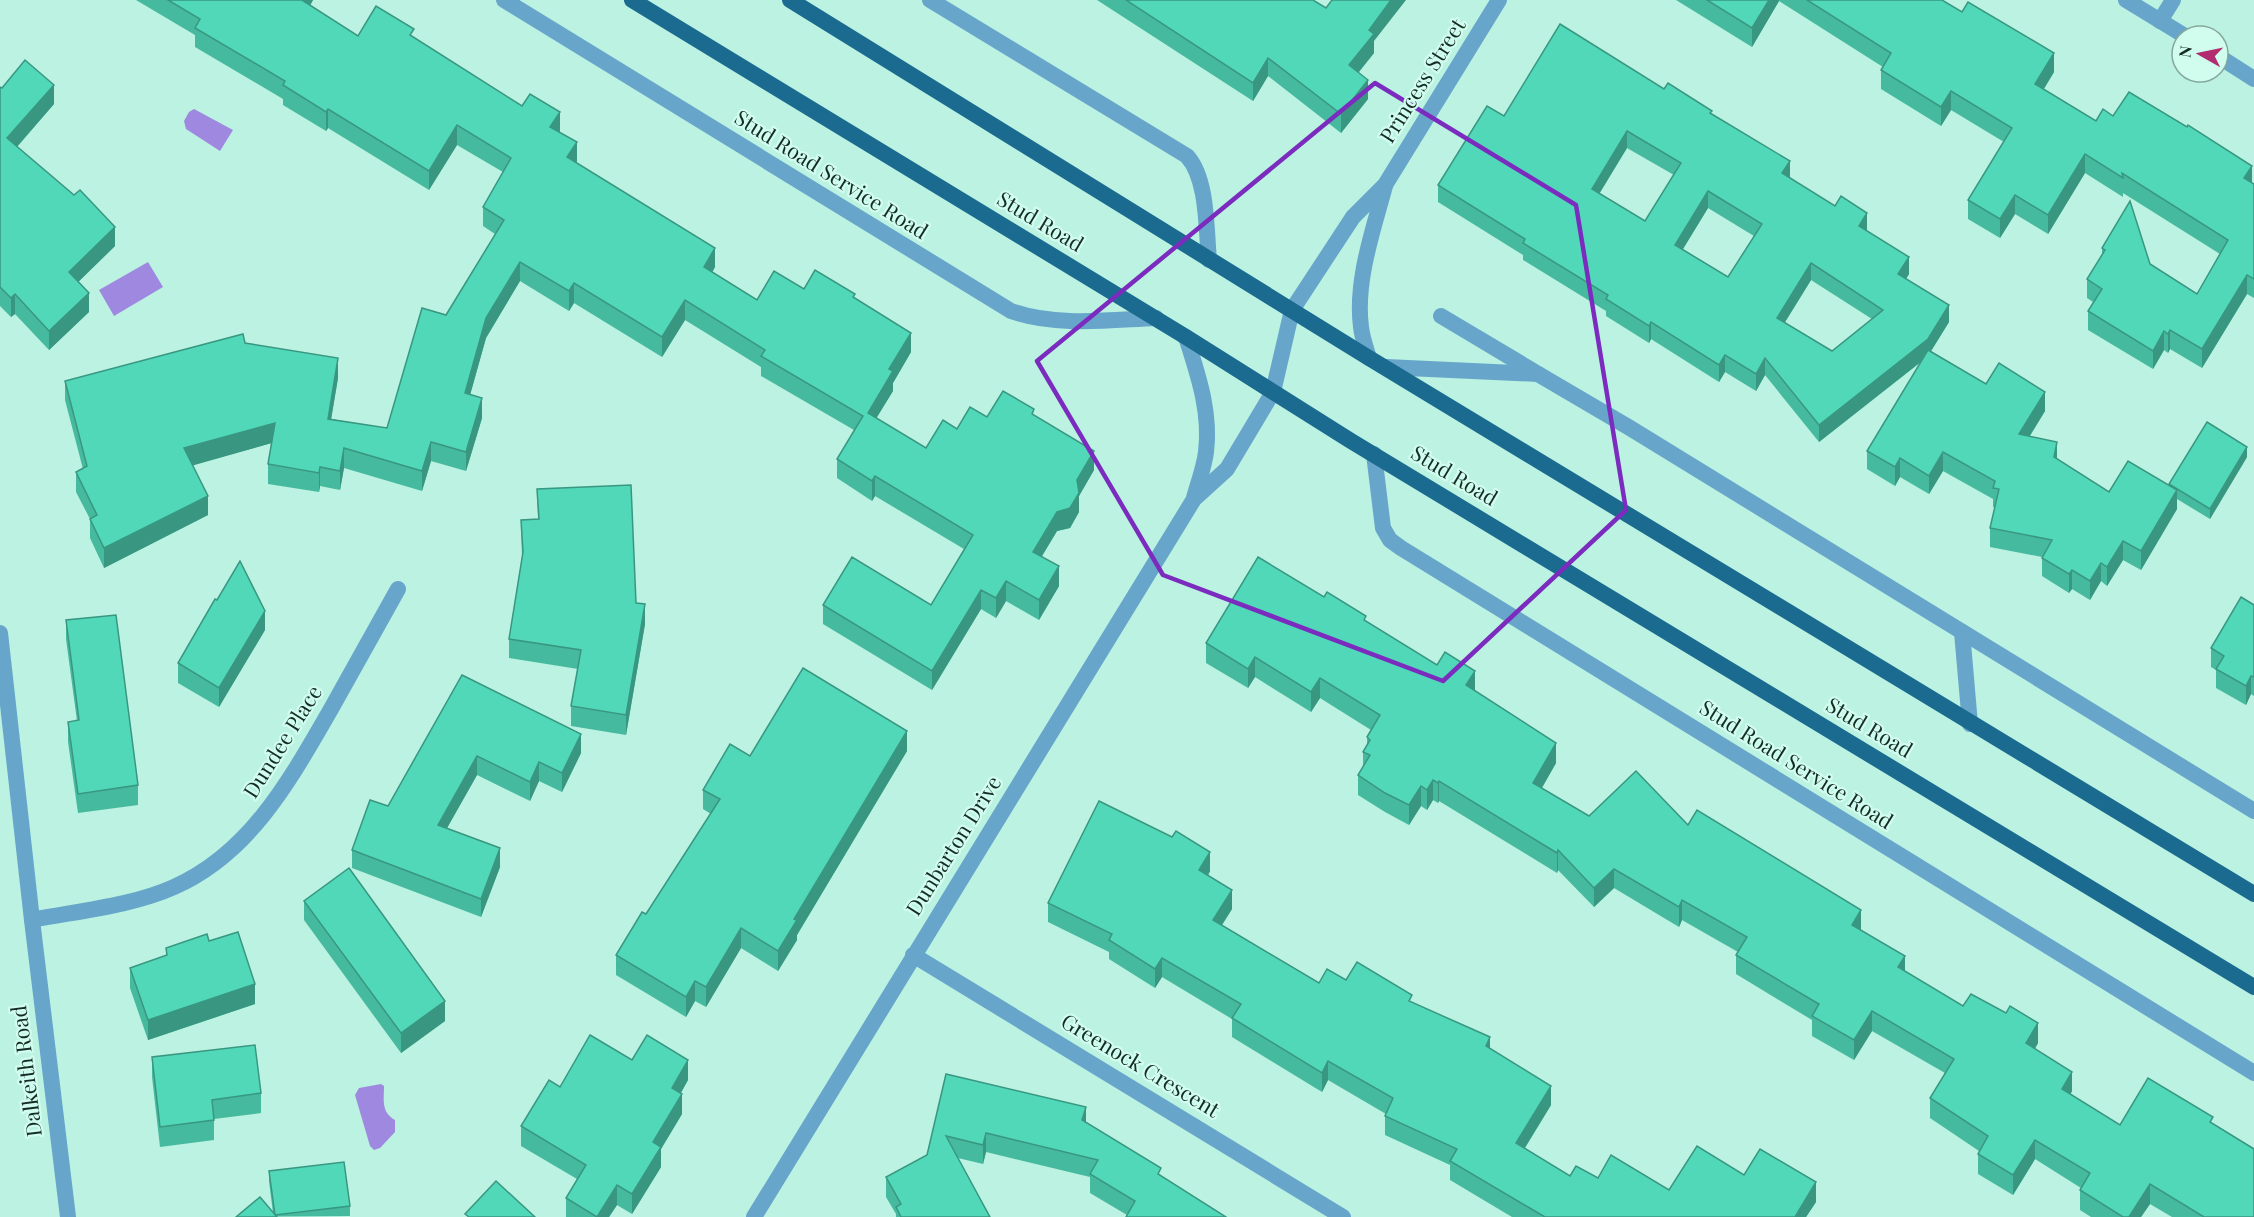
<svg xmlns="http://www.w3.org/2000/svg" width="2254" height="1217" viewBox="0 0 2254 1217" font-family="'Playfair Display',serif">
<style>
.water{fill:#9f89e0}
.lines{fill:none;stroke-linecap:round;stroke-linejoin:round}
.service{stroke:#67a6ca;stroke-width:16}
.minor{stroke:#67a6ca;stroke-width:16}
.primary{stroke:#1b6b91;stroke-width:16}
.wall{fill:#46ba9e;fill-rule:evenodd}
.shaded-wall{fill:#399781}
.building{fill:#51d8b8;stroke:#399781;stroke-width:1.5;fill-rule:evenodd}
.marked{fill:none;stroke:#7b2cbf;stroke-width:4.5;stroke-linejoin:round}
.labels{text-anchor:middle;stroke-width:4.5;stroke-linejoin:round;paint-order:stroke}
.street-label{font-size:21px;fill:#152b25;stroke:#d1fdef}
</style>
<rect width="100%" height="100%" fill="#bbf2e1"/>
<g class="water">
<path d="M194,109L233,130L220,151L186,129L184,121L189,112Z"/>
<path d="M148,262L163,287L114,316L99,290Z"/>
<path d="M381,1084L384,1086C384,1100 381,1112 395,1120V1132L380,1148L374,1150L370,1146L355,1095L359,1088Z"/>
</g>
<g class="lines">
<path class="service" d="M1538,374L1630,428L2254,811"/>
<g class="minor">
<path d="M504,0L1011,311C1057,327 1108,320 1156,318"/>
<path d="M930,0L1187,156C1208,179 1206,230 1209,260"/>
<path d="M2126,0L2185,36"/>
<path d="M2160,21L2173,0"/>
<path d="M2218,56L2254,79"/>
<path d="M1441,316L1535,372"/>
<path d="M1186,337C1198,375 1211,412 1206,452C1204,468 1198,483 1194,498"/>
<path d="M1369,358C1366,348 1362,337 1361,327C1355,281 1373,231 1385,186"/>
<path d="M1386,367L1538,374"/>
<path d="M1374,454L1383,528L1390,540L1401,548L2254,1073"/>
<path d="M1962,632L1970,724"/>
<path d="M0,633L32,920L68,1217"/>
<path d="M32,920C78,911 132,906 174,887C251,853 291,778 331,709C353,669 376,629 398,589"/>
<path d="M913,955L1343,1217"/>
<path d="M754,1217L1194,499L1227,469L1273,392L1292,310L1353,217L1385,185L1499,0"/>
</g>
<g class="primary">
<path d="M632,0L1186,337L1351,441L2254,987"/>
<path d="M790,0L1369,358L2254,894"/>
</g>
</g>
<g class="wall">
<path d="M136,0H313L310,6L358,36L414,38L560,131L559,132L577,161L576,163L715,267L712,272L757,300L804,289L855,299L911,352L893,383V391L876,418L926,448L957,429L987,417L1034,415L1094,470L1079,496V512L1070,528L1057,531L1042,556L1059,586L1039,620L1006,601L996,618L981,609L932,690L823,624V605H931L964,549L875,496L872,501L837,478V459L854,430L761,376V367L685,320L662,357L574,303L569,311L520,281L486,338L470,395L482,418L466,471L431,461L422,491L344,468L340,490L320,486L319,492L268,484V464L272,443L192,465L208,515L104,568L90,538V519L76,492V472L83,469L65,400V381L245,343L338,378L331,419L387,428L446,315L495,234L483,226V207L503,172L457,145L429,190L328,128L326,131L283,105V99L195,47V35Z"/>
<path d="M1097,0H1313L1374,41V53L1359,72L1368,99L1341,133L1268,76L1253,101Z"/>
<path d="M1676,0H1942L2054,72L2044,89L2096,121L2113,116L2254,184V298L2247,294L2202,368L2170,349L2168,353L2164,350L2153,369L2088,330V311L2093,302L2087,298V279L2102,255V248L2150,264L2197,294L2220,254L2123,193V197L2085,173L2048,234L2015,214L2000,238L1968,219V200L2004,142L1951,110L1941,126L1881,89V70L1883,67L1779,1L1752,47Z"/>
<path d="M0,87L54,104L17,147L115,246L78,282L89,312L49,350L15,314L11,317L0,306Z"/>
<path d="M1664,89L1712,114L1790,178L1867,230V231L1909,274L1906,279L1949,322L1931,351L1986,384L2045,411L2030,436L2057,459L2109,492L2169,486V484L2247,457L2210,519L2177,499V509L2141,570L2123,560L2107,586L2101,581L2090,600L2072,589L2069,593L2042,576V557L1990,547V528L1995,507H1993V499L1943,471L1929,494L1900,477L1895,486L1867,469V451L1921,362L1819,442L1765,375L1756,391L1725,372L1719,382L1651,339L1649,343L1606,316V311L1523,260V255L1438,202V185ZM1627,148L1674,175L1645,221L1599,193ZM1708,208L1754,236L1728,277L1683,249ZM1811,280L1872,319L1832,351L1785,322Z"/>
<path d="M537,489L636,603L645,624L626,735L571,726V706L578,669L509,658V639L522,557L521,520L538,519Z"/>
<path d="M1324,597L1366,622L1475,691L1556,763L1542,788L1589,816L1688,825L1861,930L1905,971L1963,1006L2038,1043L2035,1049L2072,1091L2070,1095L2120,1125L2213,1124L2254,1217H2172L2150,1204L2141,1217H2091L2080,1210V1190L2081,1188L2035,1159L2013,1195L1978,1174V1154L1979,1151L1930,1118V1098L1945,1073L1872,1031L1854,1060L1812,1036V1020L1736,974V955L1738,952L1682,920L1679,927L1614,888L1594,907L1558,870L1557,873L1439,801L1438,803L1433,800L1427,810L1421,806L1409,825L1385,812L1358,795V775L1363,767V752L1367,746V737L1371,730L1320,698L1311,712L1255,677L1248,688L1206,663V643Z"/>
<path d="M2254,605V696L2251,694L2246,705L2216,688V670L2211,667V648Z"/>
<path d="M66,620L138,785V805L78,813L68,742V722L77,721L66,639Z"/>
<path d="M265,630L219,707L178,683V663Z"/>
<path d="M462,675L581,753L562,792L539,781L530,801L477,775L447,828L500,867L481,917L352,868V850L388,806Z"/>
<path d="M907,751L797,935V940L778,971L741,948L706,1007L695,1001L686,1017L616,975V955L646,914L711,814L703,809V790L750,756Z"/>
<path d="M1172,837L1210,871L1208,876L1232,909L1222,925L1319,983L1346,980L1412,1002L1490,1049L1551,1105L1525,1148L1570,1176L1598,1178L1669,1190L1744,1175L1816,1202L1806,1217H1512L1450,1180V1165L1385,1135V1116L1386,1114L1328,1080L1322,1092L1232,1037V1019L1162,977L1155,988L1109,959V952L1048,922V903Z"/>
<path d="M304,901L445,1021L401,1053L304,920Z"/>
<path d="M209,941L255,1004L148,1040L130,988V968L166,956V948Z"/>
<path d="M152,1057L261,1093V1113L214,1119V1140L160,1147L152,1077Z"/>
<path d="M632,1060L688,1080L681,1093L682,1114L661,1149V1167L632,1214L617,1205L609,1217H566V1198L577,1179L521,1146V1126L560,1087Z"/>
<path d="M946,1074L1086,1122L1161,1168L1127,1215L1090,1193V1177L986,1152L983,1164L958,1158L990,1217H896V1214L886,1197V1177L927,1155Z"/>
<path d="M269,1171L350,1206V1216L236,1217L273,1213L269,1181Z"/>
</g>
<g class="shaded-wall">
<path d="M302,0H313L301,20Z"/>
<path d="M1391,0H1406L1374,41V53L1349,84V65L1369,30Z"/>
<path d="M1769,0H1779V1L1752,47V28Z"/>
<path d="M2054,53V72L2035,103V84Z"/>
<path d="M1268,58V76L1253,101V83Z"/>
<path d="M1368,80V99L1341,133V114Z"/>
<path d="M54,85V104L7,158V138Z"/>
<path d="M1951,91V110L1941,126V107Z"/>
<path d="M328,109V128L326,131V112Z"/>
<path d="M560,112V131L550,146V127Z"/>
<path d="M457,125V145L429,190V171Z"/>
<path d="M1627,131V148L1592,206V189Z"/>
<path d="M577,142V161L567,177V157Z"/>
<path d="M2085,154V173L2048,234V215Z"/>
<path d="M1790,161V178L1782,173Z"/>
<path d="M2252,166V185L2244,178Z"/>
<path d="M1708,191V208L1675,262V245Z"/>
<path d="M2015,195V214L2000,238V219Z"/>
<path d="M1867,213V230L1859,243V226Z"/>
<path d="M115,227V246L69,291V272Z"/>
<path d="M715,248V267L704,287V267Z"/>
<path d="M1909,257V274L1898,291V274Z"/>
<path d="M520,262V281L486,338L465,413V393L486,318Z"/>
<path d="M1811,263V280L1777,335V318Z"/>
<path d="M2247,275V294L2202,368V349Z"/>
<path d="M574,283V303L569,311V291Z"/>
<path d="M89,293V312L49,350V331Z"/>
<path d="M15,294V314L11,317V298Z"/>
<path d="M685,300V320L662,357V337Z"/>
<path d="M1949,305V322L1928,356L1819,442V425Z"/>
<path d="M1651,322V339L1649,343V326Z"/>
<path d="M2170,330V349L2168,353V334Z"/>
<path d="M2164,331V350L2153,369V351Z"/>
<path d="M911,333V352L893,383V391L868,432V413L889,369Z"/>
<path d="M1725,355V372L1719,382V365Z"/>
<path d="M338,358V378L328,438V419Z"/>
<path d="M1765,358V375L1756,391V374Z"/>
<path d="M2045,392V411L2019,453V434Z"/>
<path d="M482,398V418L466,471V452Z"/>
<path d="M275,423V442L184,468V448Z"/>
<path d="M431,442V461L422,491V471Z"/>
<path d="M2057,442V461L2054,457Z"/>
<path d="M2247,447V457L2210,519V509Z"/>
<path d="M344,448V468L340,490V471Z"/>
<path d="M1094,451V470L1079,496V512L1070,528L1057,531L1033,571V552Z"/>
<path d="M1943,452V471L1929,494V476Z"/>
<path d="M1900,458V477L1895,486V467Z"/>
<path d="M320,467V486L319,492V473Z"/>
<path d="M875,476V496L872,501V481Z"/>
<path d="M2177,490V509L2141,570V551Z"/>
<path d="M208,496V515L104,568V548Z"/>
<path d="M2123,541V560L2107,586V567Z"/>
<path d="M2101,563V581L2090,600V581Z"/>
<path d="M1059,566V586L1039,620V600Z"/>
<path d="M2072,570V589L2069,593V574Z"/>
<path d="M1006,581V601L996,618V598Z"/>
<path d="M981,590V609L932,690V671Z"/>
<path d="M645,604V624L626,735V715Z"/>
<path d="M265,611V630L219,707V688Z"/>
<path d="M1255,657V677L1248,688V669Z"/>
<path d="M1475,671V691L1466,705V685Z"/>
<path d="M2251,676V694L2246,705V686Z"/>
<path d="M1320,678V698L1311,712V692Z"/>
<path d="M907,731V751L797,935V940L778,971V951L794,919Z"/>
<path d="M581,734V753L562,792V773Z"/>
<path d="M1556,743V763L1533,803V783Z"/>
<path d="M477,756V775L438,844V825Z"/>
<path d="M539,762V781L530,801V782Z"/>
<path d="M1433,780V800L1427,810V790Z"/>
<path d="M1439,781V801L1438,803V783Z"/>
<path d="M1421,786V806L1409,825V805Z"/>
<path d="M500,848V867L481,917V899Z"/>
<path d="M1558,850V870L1557,873V853Z"/>
<path d="M1210,852V871L1199,890V870Z"/>
<path d="M1614,869V888L1594,907V888Z"/>
<path d="M1232,890V909L1213,939V920Z"/>
<path d="M1682,900V920L1679,927V907Z"/>
<path d="M1861,910V930L1852,925Z"/>
<path d="M741,928V948L706,1007V987Z"/>
<path d="M1905,956V975L1898,967Z"/>
<path d="M1162,958V977L1155,988V969Z"/>
<path d="M695,981V1001L686,1017V997Z"/>
<path d="M255,984V1004L148,1040V1020Z"/>
<path d="M445,1001V1021L401,1053V1033Z"/>
<path d="M1872,1011V1031L1854,1060V1040Z"/>
<path d="M2038,1023V1043L2026,1063V1043Z"/>
<path d="M1490,1037V1056L1486,1046Z"/>
<path d="M688,1060V1080L672,1108V1088Z"/>
<path d="M1328,1061V1080L1322,1092V1073Z"/>
<path d="M2072,1072V1091L2062,1109V1089Z"/>
<path d="M1551,1086V1105L1516,1162V1143Z"/>
<path d="M682,1094V1114L661,1149V1167L632,1214V1194L653,1142Z"/>
<path d="M1086,1107V1127L1082,1120Z"/>
<path d="M986,1133V1152L983,1164V1145Z"/>
<path d="M2035,1140V1159L2013,1195V1175Z"/>
<path d="M1816,1182V1202L1806,1217H1795Z"/>
<path d="M2150,1184V1204L2141,1217H2129Z"/>
<path d="M617,1185V1205L609,1217H597Z"/>
</g>
<g class="building">
<path d="M168,0H302L358,36L376,6L414,29L410,35L522,106L530,94L560,112L550,127L577,142L567,157L715,248L704,267L757,300L774,271L804,289L815,270L855,294L853,297L911,333L889,369L893,371L868,413L926,448L943,420L957,429L970,407L987,417L1003,391L1034,409L1032,414L1094,451L1077,480L1079,493L1070,508L1057,512L1033,552L1059,566L1039,600L1006,581L996,598L981,590L932,671L823,605L852,557L931,605L973,535L875,476L872,481L837,459L863,416L761,356L765,350L685,300L662,337L574,283L569,291L520,262L486,318L465,393L482,398L466,452L431,442L422,471L344,448L340,471L320,467L319,473L268,464L275,423L184,448L208,496L104,548L90,519L97,515L76,472L87,466L65,381L243,334L245,343L338,358L328,419L387,428L422,308L446,315L504,220L483,207L511,158L457,125L429,171L328,109L326,112L283,85L285,81L195,28L200,19Z"/>
<path d="M1126,0H1313L1326,8L1332,0H1391L1369,30L1374,34L1349,65L1368,80L1341,114L1268,58L1253,83Z"/>
<path d="M1707,0H1769L1752,28Z"/>
<path d="M1807,0H1942L1962,12L1968,2L2054,53L2035,84L2096,121L2103,109L2113,116L2129,92L2187,127L2188,125L2252,166L2244,178L2254,184V279L2247,275L2202,349L2170,330L2168,334L2164,331L2153,351L2088,311L2102,289L2087,279L2105,250L2102,248L2130,201L2150,264L2197,294L2228,240L2122,173L2123,178L2085,154L2048,215L2015,195L2000,219L1968,200L2012,128L1951,91L1941,107L1881,70L1891,53Z"/>
<path d="M1560,24L1664,89L1668,83L1712,111L1710,113L1790,161L1782,173L1835,206L1841,196L1867,213L1859,226L1909,257L1898,274L1949,305L1928,339L1819,425L1765,358L1756,374L1725,355L1719,365L1651,322L1649,326L1606,299L1608,295L1523,243L1525,239L1438,185L1487,106L1504,116ZM1627,131L1681,163L1645,221L1592,189ZM1708,191L1762,224L1728,277L1675,245ZM1811,263L1883,310L1832,351L1777,318Z"/>
<path d="M25,60L54,85L7,138L74,195L80,190L115,227L69,272L89,293L49,331L15,294L11,298L0,287V87L2,88Z"/>
<path d="M1928,350L1986,384L1999,363L2045,392L2019,434L2057,442L2054,457L2109,492L2128,461L2177,490L2141,551L2123,541L2107,567L2101,563L2090,581L2072,570L2069,574L2042,558L2052,540L1990,528L1999,489L1993,488L1995,481L1943,452L1929,476L1900,458L1895,467L1867,451Z"/>
<path d="M2207,422L2247,447L2210,509L2169,484Z"/>
<path d="M631,485L636,603L645,604L626,715L571,706L581,650L509,639L523,552L521,520L539,519L537,489Z"/>
<path d="M1258,557L1324,597L1327,592L1366,616L1364,620L1437,665L1445,652L1475,671L1466,685L1556,743L1533,783L1589,816L1636,771L1688,825L1697,810L1861,910L1852,925L1905,956L1898,967L1963,1006L1971,994L2006,1013L2010,1006L2038,1023L2026,1043L2072,1072L2062,1089L2120,1125L2148,1078L2213,1117L2210,1122L2254,1149V1217H2204L2150,1184L2129,1217H2123L2080,1190L2090,1173L2035,1140L2013,1175L1978,1154L1988,1136L1930,1098L1954,1059L1872,1011L1854,1040L1812,1016L1819,1004L1736,955L1747,937L1682,900L1679,907L1614,869L1594,888L1558,850L1557,853L1439,781L1438,783L1433,780L1427,790L1421,786L1409,805L1385,793L1358,775L1370,755L1363,752L1370,740L1367,737L1380,715L1320,678L1311,692L1255,657L1248,669L1206,643Z"/>
<path d="M240,561L265,611L219,688L178,663L215,599L217,600Z"/>
<path d="M2241,597L2254,605V677L2251,676L2246,686L2216,669L2224,656L2211,648Z"/>
<path d="M116,615L138,785L78,794L68,722L79,720L66,620Z"/>
<path d="M803,668L907,731L794,919L797,920L778,951L741,928L706,987L695,981L686,997L616,955L642,912L646,914L720,799L703,790L730,744L750,756Z"/>
<path d="M462,675L581,734L562,773L539,762L530,782L477,756L438,825L500,848L481,899L352,850L370,800L388,806Z"/>
<path d="M1099,801L1172,837L1176,831L1210,852L1199,870L1232,890L1213,920L1319,983L1327,969L1346,980L1357,962L1412,995L1409,1001L1490,1037L1486,1046L1551,1086L1516,1143L1570,1176L1576,1166L1598,1178L1611,1155L1669,1190L1697,1146L1744,1175L1760,1149L1816,1182L1795,1217H1545L1450,1161L1457,1149L1385,1116L1393,1098L1328,1061L1322,1073L1232,1018L1241,1004L1162,958L1155,969L1109,940L1112,934L1048,903Z"/>
<path d="M349,868L445,1001L401,1033L304,901Z"/>
<path d="M238,932L255,984L148,1020L130,968L167,955L166,948L207,934L209,941Z"/>
<path d="M590,1035L632,1060L647,1035L688,1060L672,1088L682,1094L653,1142L661,1147L632,1194L617,1185L597,1217L566,1198L586,1165L521,1126L549,1080L560,1087Z"/>
<path d="M255,1045L261,1093L212,1100L214,1120L160,1127L152,1057Z"/>
<path d="M946,1074L1086,1107L1082,1120L1161,1168L1158,1174L1226,1217H1126L1135,1201L1090,1174L1098,1160L986,1133L983,1145L946,1136L990,1217H901L896,1207L901,1204L886,1177L927,1155Z"/>
<path d="M344,1162L350,1206L275,1215L269,1171Z"/>
<path d="M496,1181L535,1217H469L465,1214Z"/>
<path d="M260,1197L277,1217H236Z"/>
</g>
<path class="marked" d="M1375,83L1576,205L1626,510L1443,681L1163,575L1037,361Z"/>
<g class="labels">
<g class="street-label">
<text transform="translate(1423 81) rotate(-58)" y="7">Princess Street</text>
<text transform="translate(831 175) rotate(32)" y="7">Stud Road Service Road</text>
<text transform="translate(1040 222) rotate(31)" y="7">Stud Road</text>
<text transform="translate(1454 476) rotate(31)" y="7">Stud Road</text>
<text transform="translate(1869 728) rotate(31)" y="7">Stud Road</text>
<text transform="translate(283 742) rotate(-58)" y="7">Dundee Place</text>
<text transform="translate(1796 765) rotate(32)" y="7">Stud Road Service Road</text>
<text transform="translate(954 846) rotate(-58)" y="7">Dunbarton Drive</text>
<text transform="translate(1140 1066) rotate(31)" y="7">Greenock Crescent</text>
<text transform="translate(27 1071) rotate(-97)" y="7">Dalkeith Road</text>
</g>
</g>
<g transform="translate(2200 54) rotate(279)"><circle r="28" fill="#d1fdef" stroke="#86a99e" stroke-width="1.5"/>
<path d="M0-4.5L10 22L0 15L-10 22Z" fill="#b22c70"/>
<text y="-9" font-size="16" font-weight="bold" text-anchor="middle" fill="#152b25">N</text>
</g>
</svg>
